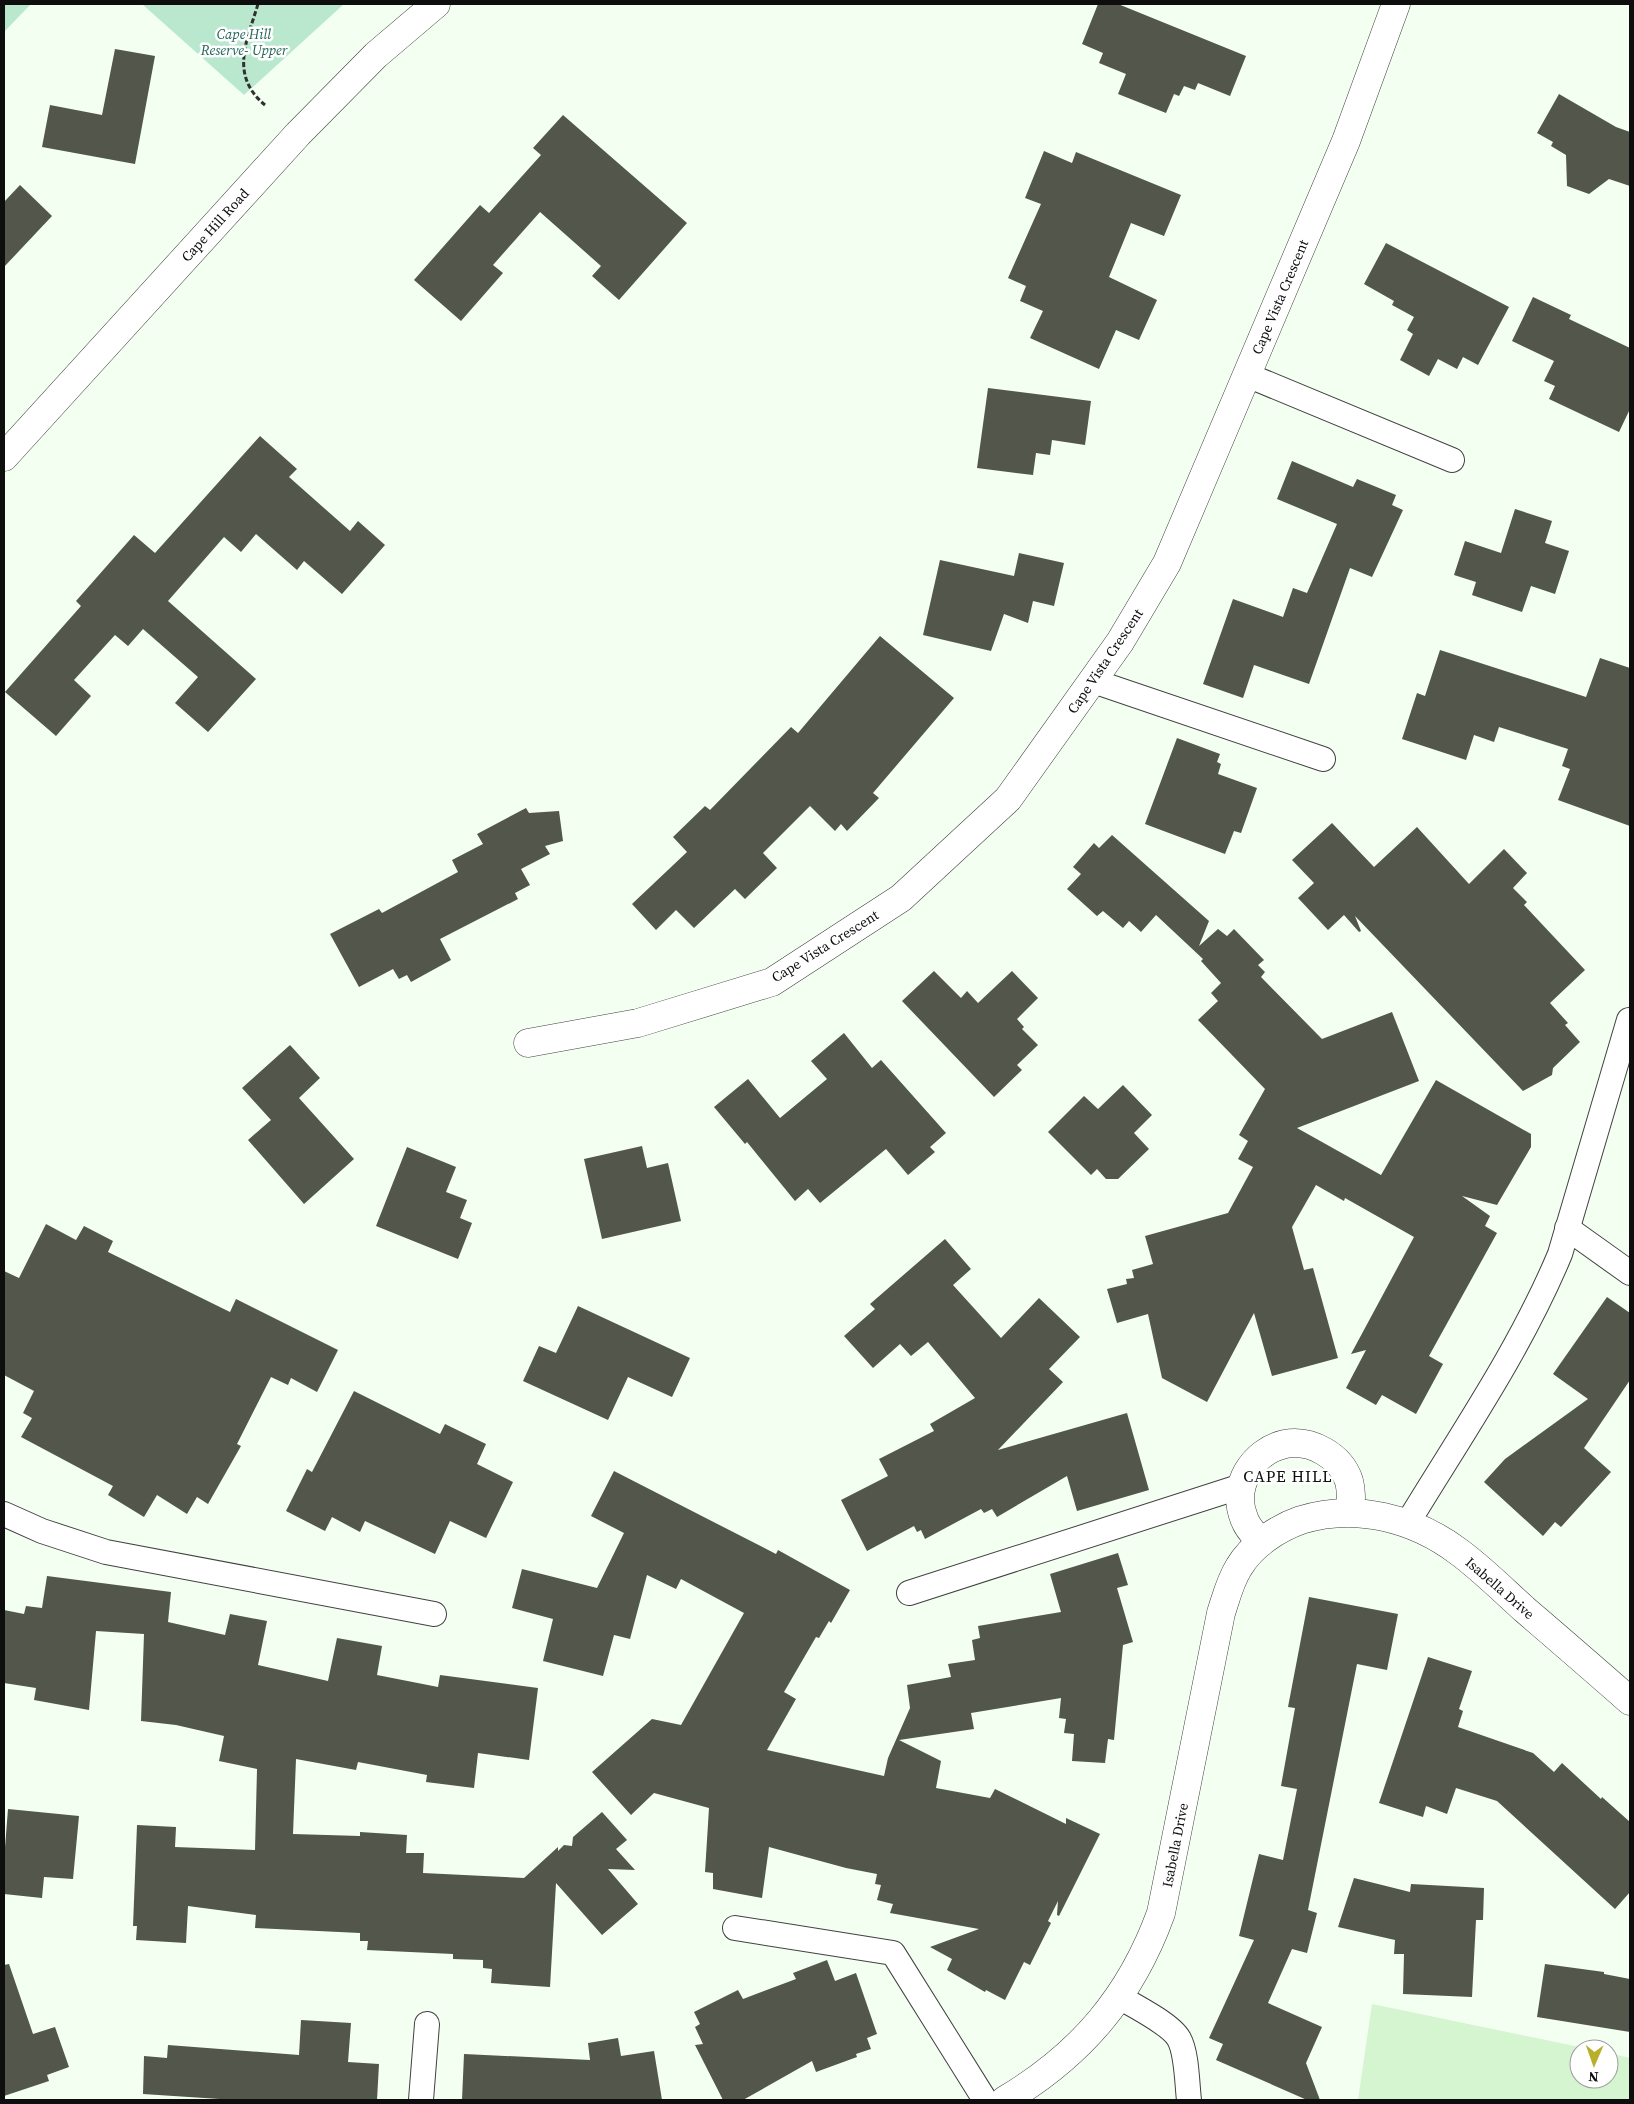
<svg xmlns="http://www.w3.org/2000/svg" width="1634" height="2104" viewBox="0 0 1634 2104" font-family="'Source Serif 4',serif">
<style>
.farmland{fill:#d5f4d0}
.green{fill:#bae8cf}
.building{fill:#52564b}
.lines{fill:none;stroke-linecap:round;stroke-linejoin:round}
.service-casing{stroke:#414141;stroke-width:26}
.minor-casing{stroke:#414141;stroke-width:29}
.tertiary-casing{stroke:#414141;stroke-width:29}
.path{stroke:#303030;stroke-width:3;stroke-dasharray:5 2.5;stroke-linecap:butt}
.service{stroke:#fff;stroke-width:24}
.minor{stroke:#fff;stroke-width:28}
.tertiary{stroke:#fff;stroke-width:28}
.labels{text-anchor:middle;stroke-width:5;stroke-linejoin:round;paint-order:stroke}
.park-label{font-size:14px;font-style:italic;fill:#206454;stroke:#fff}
.street-label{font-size:14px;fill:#0e0e0e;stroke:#fff}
.quarter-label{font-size:16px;letter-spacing:1px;fill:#0e0e0e;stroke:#fff}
</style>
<rect width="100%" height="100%" fill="#f3fff0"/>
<path class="farmland" d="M1372,2004L1589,2049H1579V2079H1609V2053L1630,2058V2100H1358Z"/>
<g class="green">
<path d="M4,4H31L4,32Z"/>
<path d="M142,4H344L244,95Z"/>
</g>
<g class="building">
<path d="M1098,4H1118L1246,56L1230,96L1198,83L1195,90L1184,86L1179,96L1174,94L1166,113L1118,94L1126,74L1099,63L1103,53L1082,44Z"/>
<path d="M115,49L155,56L135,164L42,147L50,105L102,115Z"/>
<path d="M1559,94L1616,127L1630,132V186L1609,179L1589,194L1567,186L1566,155L1551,146L1553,142L1537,133Z"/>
<path d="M563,115L687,223L619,300L592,276L601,266L540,212L493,265L503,273L461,321L414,280L480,205L489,213L541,155L533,148Z"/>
<path d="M1044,151L1072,163L1076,152L1181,195L1164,236L1131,223L1109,277L1157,300L1139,340L1116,330L1099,369L1030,338L1043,311L1020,301L1026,286L1008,278L1041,204L1025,198Z"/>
<path d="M20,185L52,216L4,267V202Z"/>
<path d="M1386,243L1509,307L1478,365L1463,357L1457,369L1438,359L1429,376L1400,360L1413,334L1407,330L1414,317L1392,305L1394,301L1364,284Z"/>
<path d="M1533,297L1571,315L1569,319L1630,348V409L1619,432L1549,399L1555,386L1544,381L1554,361L1512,341Z"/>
<path d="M988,388L1091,401L1085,445L1052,440L1050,455L1036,453L1033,475L977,468Z"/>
<path d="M260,436L297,469L289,477L350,531L358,521L385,545L342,594L304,561L297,570L256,534L241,552L224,537L168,601L256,679L208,732L175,703L198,677L143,629L128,646L115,635L74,680L91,696L56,736L5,692L81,606L76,601L134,535L155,553Z"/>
<path d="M1292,461L1353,487L1357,479L1396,495L1392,505L1403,510L1372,577L1350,568L1309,684L1254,665L1243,698L1203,684L1233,599L1283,617L1293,588L1307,593L1337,524L1277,499Z"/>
<path d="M1515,509L1552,521L1545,543L1569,551L1555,594L1531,586L1522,612L1472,595L1476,582L1454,575L1465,541L1501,553Z"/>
<path d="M1019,553L1064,563L1054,606L1033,601L1028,623L1004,614L991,651L923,635L940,560L1014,576Z"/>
<path d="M880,636L954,698L873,793L879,798L847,831L841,824L835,831L810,806L763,853L777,868L745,899L735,889L694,928L676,910L656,930L632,904L687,852L673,837L705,806L710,810L791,727L798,733Z"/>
<path d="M1440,650L1586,697L1600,658L1630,668V826L1558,800L1570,769L1562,766L1568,749L1499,727L1494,742L1474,735L1466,760L1402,739L1417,693L1425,696Z"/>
<path d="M1177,738L1220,754L1217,762L1221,764L1218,774L1257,788L1241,833L1234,831L1225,854L1145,824Z"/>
<path d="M526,808L529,813L559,811L563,841L545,846L550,854L521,869L530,885L515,893L518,899L440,939L451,960L411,982L407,975L399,979L393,969L359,987L330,934L379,909L382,913L458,872L452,860L483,844L477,834Z"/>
<path d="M1332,823L1374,867L1417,827L1469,884L1504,849L1527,873L1513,888L1527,902L1524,905L1585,970L1550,1003L1568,1023L1565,1025L1580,1042L1553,1068L1552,1075L1523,1091L1355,916L1361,931L1359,932L1344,915L1328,930L1298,898L1314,883L1292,860Z"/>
<path d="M1112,835L1209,921L1199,946L1218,929L1227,936L1234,929L1264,960L1258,965L1265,972L1261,977L1322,1039L1392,1012L1419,1081L1297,1128L1381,1175L1436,1080L1531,1134V1147L1497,1205L1462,1196L1490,1216L1485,1226L1497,1233L1429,1356L1443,1364L1416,1414L1382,1395L1376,1405L1346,1388L1366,1350L1351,1354L1414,1237L1345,1198L1344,1201L1316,1185L1292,1227L1304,1270L1313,1268L1338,1358L1272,1376L1254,1313L1207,1402L1162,1378L1148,1314L1117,1323L1107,1289L1127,1284L1126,1279L1134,1278L1132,1270L1153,1264L1145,1236L1228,1213L1253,1167L1238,1159L1248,1141L1239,1135L1265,1089L1198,1020L1218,1001L1211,993L1221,983L1201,961L1203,959L1156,915L1141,932L1129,921L1123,928L1103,911L1097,916L1067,889L1081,874L1073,867L1094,843L1099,848Z"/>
<path d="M934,971L961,998L967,991L978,1003L1012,971L1038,998L1017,1019L1024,1027L1022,1029L1038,1045L1017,1065L1022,1070L994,1097L902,1001Z"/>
<path d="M844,1033L872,1068L881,1060L946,1133L930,1147L935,1152L908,1175L886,1149L820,1203L808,1189L795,1201L747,1142L745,1144L714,1107L748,1079L780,1118L827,1079L811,1061Z"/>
<path d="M290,1045L320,1078L299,1098L354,1159L304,1204L248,1140L271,1120L242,1088Z"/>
<path d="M1123,1085L1152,1115L1134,1133L1149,1149L1118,1179H1106L1097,1169L1091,1175L1048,1132L1084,1096L1098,1109Z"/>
<path d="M642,1146L647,1168L668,1163L681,1221L602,1239L584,1159Z"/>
<path d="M407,1147L456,1167L446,1192L467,1200L460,1218L472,1223L458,1259L376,1226Z"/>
<path d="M46,1224L76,1240L84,1226L113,1241L108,1252L230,1312L236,1299L338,1350L317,1392L291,1378L288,1385L271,1377L237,1444L241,1446L208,1504L197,1497L187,1514L157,1495L144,1517L108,1495L113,1486L21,1437L32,1418L23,1413L34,1391L4,1375V1271L19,1278Z"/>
<path d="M945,1239L971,1269L953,1285L1001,1338L1039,1298L1080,1337L1049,1369L1063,1382L998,1450L1127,1413L1149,1490L1077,1511L1067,1476L997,1517L992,1509L984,1513L981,1509L925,1539L921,1530L917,1532L914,1526L867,1551L841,1500L888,1476L879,1459L934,1431L930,1424L975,1398L928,1342L911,1356L900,1344L873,1368L844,1336L875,1309L870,1304Z"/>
<path d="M1607,1297L1630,1313V1380L1584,1448L1611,1472L1561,1527L1555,1522L1543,1536L1484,1482L1505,1459L1588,1399L1553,1374Z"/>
<path d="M578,1306L690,1358L672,1397L628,1377L608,1420L523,1381L539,1346L556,1353Z"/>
<path d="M354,1391L440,1434L445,1424L486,1444L477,1464L513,1482L486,1538L450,1521L435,1554L365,1521L360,1532L332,1517L325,1531L286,1511L307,1469L312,1472Z"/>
<path d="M614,1471L776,1554L778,1550L850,1590L831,1623L829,1621L819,1638L816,1637L784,1692L796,1699L767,1750L884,1776L888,1758L910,1708L907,1685L951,1677L948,1664L975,1660L972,1640L980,1638L978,1626L1061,1612L1050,1574L1118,1553L1128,1585L1117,1588L1133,1642L1123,1645L1114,1740L1108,1739L1105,1763L1072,1761L1074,1734L1064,1733L1066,1719L1059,1718L1061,1698L971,1713L974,1729L899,1740L941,1761L936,1788L990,1798L995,1789L1066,1824V1818L1100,1834L1059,1916L1057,1915L1058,1901L1048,1921L1051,1923L1030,1965L1024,1962L1005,2000L986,1990L985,1992L947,1970L952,1959L930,1947L979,1929L890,1913L893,1904L877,1900L881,1885L875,1884L877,1874L846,1868L769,1847L762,1898L713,1889V1873L705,1872L709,1808L654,1793L631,1815L592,1772L652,1719L681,1725L744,1613L681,1579L676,1589L647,1575L630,1639L614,1635L603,1676L543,1661L553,1619L512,1608L522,1569L597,1588L624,1533L591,1516Z"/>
<path d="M47,1576L171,1592L168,1622L225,1635L230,1614L267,1621L258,1665L328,1681L337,1638L382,1646L377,1675L438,1687L440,1675L538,1688L529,1760L478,1753L474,1788L426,1782L427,1775L358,1762L356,1770L296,1759L293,1834L360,1836V1832L407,1835L406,1853H424L423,1873L524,1878L558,1847V1851L564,1845L572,1846L573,1837L602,1812L627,1840L616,1849L635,1870L608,1869L638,1904L602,1935L556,1883L550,1987L491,1983L492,1969L483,1968V1960L453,1959V1954L367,1950L368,1941H360V1933L255,1928L256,1915L188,1906L186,1943L136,1940L137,1926H133L137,1825L176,1827L175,1847L255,1850L257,1769L219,1761L224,1736L176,1725L141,1721L144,1634L96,1631L89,1710L34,1700L36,1688L4,1683V1610L24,1614L26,1606L42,1608Z"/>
<path d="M1309,1597L1398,1614L1387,1670L1357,1664L1308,1910L1317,1913L1307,1953L1292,1949L1268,2003L1322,2027L1306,2063L1320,2100H1307L1216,2060L1223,2044L1209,2038L1254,1940L1239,1936L1259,1854L1283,1860L1297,1789L1281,1786L1295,1708L1288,1707Z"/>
<path d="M1428,1657L1472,1671L1459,1709L1463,1711L1458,1727L1533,1753L1554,1772L1562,1763L1601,1799L1602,1797L1630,1822V1892L1615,1909L1497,1801L1456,1788L1447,1814L1426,1806L1423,1817L1379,1803Z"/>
<path d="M8,1809L79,1816L73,1879L44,1877L42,1898L4,1894V1860Z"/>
<path d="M1354,1878L1410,1892L1411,1884L1484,1888L1483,1920H1476L1472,1997L1403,1994L1404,1954H1394L1395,1940L1338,1927Z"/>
<path d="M827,1960L835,1981L856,1973L877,2034L867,2038L871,2049L856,2054L857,2057L816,2072L812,2061L743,2100H723L695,2045L703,2044L695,2027L700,2024L694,2012L738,1990L743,1999L796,1979L793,1973Z"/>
<path d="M9,1964L33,2034L55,2027L69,2067L47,2075L49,2081L4,2096V1965Z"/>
<path d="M1545,1964L1604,1972V1974L1630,1979V2032L1537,2017Z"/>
<path d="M301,2020L351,2023L348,2062L379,2064L377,2100H235L143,2094L144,2056L167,2058L168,2045L299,2055Z"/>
<path d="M618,2038L621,2056L654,2051L662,2100H462L464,2054L590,2060L588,2043Z"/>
</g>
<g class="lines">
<g class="service-casing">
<g id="service">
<path d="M1247,375L1452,460"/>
<path d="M1093,681L1323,759"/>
<path d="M1567,1228L1630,1273"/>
<path d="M4,1514L42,1531L106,1552L434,1614"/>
<path d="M1407,1524C1461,1435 1520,1350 1560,1254L1629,1020"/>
<path d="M909,1593L1242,1486"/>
<path d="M735,1928L893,1953L985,2100"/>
<path d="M1119,1997C1133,2005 1172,2025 1179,2039C1187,2053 1187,2084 1189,2100"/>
<path d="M421,2100L427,2024"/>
</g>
</g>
<g class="minor-casing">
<g id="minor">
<path d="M528,1043L638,1023L772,982L901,898L1008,799L1120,642L1167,563L1346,141L1396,4"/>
<path d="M1261,1542C1255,1535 1247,1528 1244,1518C1231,1486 1253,1451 1285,1444C1311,1439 1341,1456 1349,1481C1352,1492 1351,1501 1350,1512"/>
<path d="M1005,2100C1081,2055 1131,1996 1161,1913L1221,1613C1226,1598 1230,1581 1239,1567C1252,1545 1278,1528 1301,1520C1355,1503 1414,1518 1459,1552C1482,1569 1503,1590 1524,1609C1560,1640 1595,1670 1630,1701"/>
</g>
</g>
<g class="tertiary-casing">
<path id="tertiary" d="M4,457L298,134L376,55L436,4"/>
</g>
<path class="path" d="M258,4C247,41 229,75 265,105"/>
<use href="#service" class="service"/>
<use href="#minor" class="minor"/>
<use href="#tertiary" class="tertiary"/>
</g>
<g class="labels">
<g class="park-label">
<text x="244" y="39">Cape Hill<tspan x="244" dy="16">Reserve- Upper</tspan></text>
</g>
<g class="street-label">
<text transform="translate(215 225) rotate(-48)" y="5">Cape Hill Road</text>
<text transform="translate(1280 297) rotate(-67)" y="5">Cape Vista Crescent</text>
<text transform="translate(1105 661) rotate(-56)" y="5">Cape Vista Crescent</text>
<text transform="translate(825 946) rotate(-32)" y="5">Cape Vista Crescent</text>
<text transform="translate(1500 1588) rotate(41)" y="5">Isabella Drive</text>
<text transform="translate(1175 1845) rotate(-79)" y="5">Isabella Drive</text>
</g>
<g class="quarter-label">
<text x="1288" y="1482">CAPE HILL</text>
</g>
</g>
<rect width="1634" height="2104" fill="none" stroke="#0e0e0e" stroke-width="10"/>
<g transform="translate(1594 2064) rotate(182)"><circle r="24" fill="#ffffff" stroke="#9f9f9f"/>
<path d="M0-4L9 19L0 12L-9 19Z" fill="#baaf2a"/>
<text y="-8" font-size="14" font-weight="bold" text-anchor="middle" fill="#0e0e0e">N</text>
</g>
</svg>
